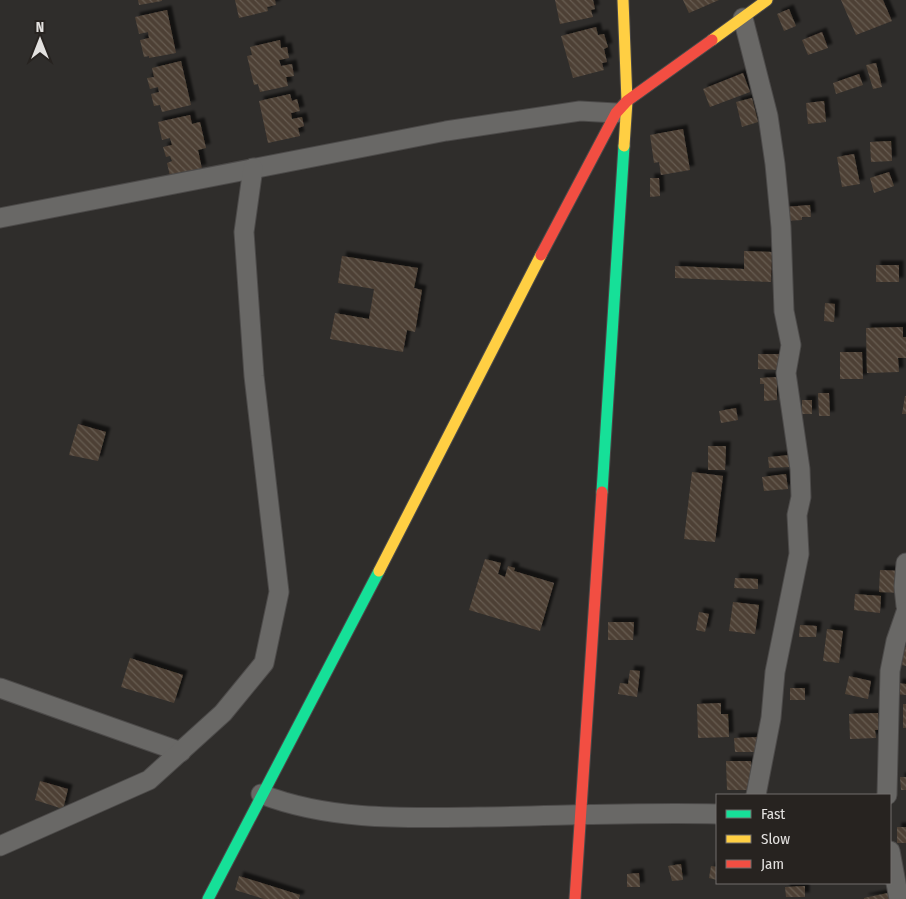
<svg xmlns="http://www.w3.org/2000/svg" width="906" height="899" viewBox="0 0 906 899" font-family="'Fira Sans Condensed',sans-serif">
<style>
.building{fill:url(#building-back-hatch);filter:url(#shadow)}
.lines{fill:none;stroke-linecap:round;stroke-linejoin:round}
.street-casing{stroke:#4c4a49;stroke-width:21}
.fast-casing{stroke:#4c4a49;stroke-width:13}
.slow-casing{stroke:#4c4a49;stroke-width:13}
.jam-casing{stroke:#4c4a49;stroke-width:13}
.street{stroke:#696866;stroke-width:19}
.fast{stroke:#16e098;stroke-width:11}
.slow{stroke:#ffcf43;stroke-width:11}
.jam{stroke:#f24e42;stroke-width:11}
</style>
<defs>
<pattern id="building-back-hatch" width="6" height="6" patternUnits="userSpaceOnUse" patternTransform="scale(1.25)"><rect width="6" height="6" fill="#4e4135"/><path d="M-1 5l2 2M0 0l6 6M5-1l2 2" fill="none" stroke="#675c52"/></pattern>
<filter id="shadow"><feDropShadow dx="4.5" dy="-4.5" stdDeviation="1" flood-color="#0009"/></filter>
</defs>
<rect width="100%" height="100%" fill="#2f2d2b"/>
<g class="building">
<path d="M138,0H162V1L139,5Z"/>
<path d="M235,0H275L276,5L267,7L268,11L239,18Z"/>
<path d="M555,0H593L595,9L591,10L593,17L560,24Z"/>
<path d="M683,0H719L689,13Z"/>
<path d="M841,0H883L892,21L856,35Z"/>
<path d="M789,9L796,26L784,31L777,14Z"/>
<path d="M167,10L176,53L149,58V56L144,57L140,40L149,38L148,32L139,34L135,17Z"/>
<path d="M596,27L598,35L604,34L608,47L604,49L607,62L602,63L604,70L573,78L561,36Z"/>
<path d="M822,32L828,48L808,55L802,40Z"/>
<path d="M280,40L281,48L287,47L289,58L279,60L281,66L292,64L294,76L286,77L288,86L260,92L258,84L254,85L247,56L252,55L250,47Z"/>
<path d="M181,61L191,105L162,112L160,105L154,106L151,94L159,92L158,87L150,89L147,78L154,77L152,68Z"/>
<path d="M876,63L882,87L873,89L866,65Z"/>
<path d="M743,73L750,92L710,107L703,89Z"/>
<path d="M859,74L863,85L836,94L833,83Z"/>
<path d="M290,94L292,101L297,99L300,111L291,113L292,119L302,117L304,126L298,128L300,136L268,143L259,101Z"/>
<path d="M752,98L758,122L742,127L736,102Z"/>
<path d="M824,101L826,122L808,124L806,103Z"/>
<path d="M190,115L192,124L200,122L206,148L198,150L202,169L170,176L167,163L172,161L170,156L166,157L163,147L172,145L170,138L162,140L158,122Z"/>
<path d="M683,129L690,170L661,175L659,162L654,163L650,135Z"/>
<path d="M891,141L892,161L871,162L870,142Z"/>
<path d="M854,154L860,184L842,187L837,157Z"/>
<path d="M889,172L894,186L874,193L870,178Z"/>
<path d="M650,178H659L660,196L650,197Z"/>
<path d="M810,205L811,217H802V220L786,221L785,207Z"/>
<path d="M744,251L772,252L771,282L675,278V266L744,269Z"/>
<path d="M342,256L418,268L414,288L422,290L415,332L407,330L403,352L330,339L335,313L369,319L374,289L338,283Z"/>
<rect x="876" y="265" width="23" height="17"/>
<path d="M825,303L835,304L834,322L824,321Z"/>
<path d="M903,327V337H906V358H898L899,372L867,373L866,328Z"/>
<path d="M840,352H862L863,379H840Z"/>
<path d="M758,354H781V370L758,369Z"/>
<path d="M777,377V400L764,401V384H760V378Z"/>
<path d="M818,393H829L830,416H819Z"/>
<path d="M905,396H906V414H902Z"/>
<rect x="802" y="400" width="10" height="14"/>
<path d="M736,408L738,420L721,423L719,411Z"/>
<path d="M78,424L106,432L98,461L69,455Z"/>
<path d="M708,446H726L725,470H708Z"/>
<path d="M790,455V467L769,468L768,457Z"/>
<path d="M692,472L723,476L715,542L684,539Z"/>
<path d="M786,474L788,489L764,491L762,477Z"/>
<path d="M485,559L501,563L498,574L505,577L508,566L515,568L514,571L554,583L540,631L469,610Z"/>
<path d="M880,570L903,571L902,593L879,592Z"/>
<path d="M735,578L758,579V589L734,588Z"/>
<path d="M855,594L881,596L880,613L854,610Z"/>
<path d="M733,602L759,605L755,634L729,631Z"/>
<path d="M699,612L709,614L705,632L696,630Z"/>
<path d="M608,622H634L633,640H608Z"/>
<path d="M800,625L817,626L816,637H799Z"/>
<path d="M827,629L843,631L839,663L823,661Z"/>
<path d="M904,647H906V666L902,665Z"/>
<path d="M130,658L183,675L174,703L121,687Z"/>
<path d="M630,670L640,671L637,697L618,694L620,683L628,684Z"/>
<path d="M849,676L871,681L868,699L845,694Z"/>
<path d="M898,683L906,684V695L896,694Z"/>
<rect x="790" y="688" width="15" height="12"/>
<path d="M721,703V714H728L729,737L698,738L697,704Z"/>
<rect x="903" y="704" width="3" height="24"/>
<path d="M878,713L879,730H875L876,738L850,739L849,714Z"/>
<path d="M759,737V752H735L734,738Z"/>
<path d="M726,761H751L752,790H727Z"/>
<path d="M900,777H906V790H901Z"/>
<path d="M40,781L68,789L63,809L35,800Z"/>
<rect x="897" y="827" width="9" height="16"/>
<path d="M681,864L683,880L672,881L668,866Z"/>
<path d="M711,866L717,867V880L709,878Z"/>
<path d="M639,873L640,887H627V874Z"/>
<path d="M239,876L300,895L299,899H264L235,890Z"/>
<path d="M805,886V897H786L785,887Z"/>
<path d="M888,893L889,899H864V898Z"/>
</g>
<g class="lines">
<g class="street-casing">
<g id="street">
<path d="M743,18L768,116L775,164L781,227L784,311L791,345L786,373L800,469L801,497L797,515L799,554L775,672L771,718L756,795"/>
<path d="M0,218L446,131L580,111L616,113"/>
<path d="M906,563L904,587L906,606"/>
<path d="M0,688L181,752"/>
<path d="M261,794C330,821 406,818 478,817C558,816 638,812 717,814"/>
<path d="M887,795L890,671L896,641L906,612"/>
<path d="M0,846L149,780L223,713L264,663L279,592L254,376L244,232L253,168"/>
<path d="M890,851L899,899"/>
</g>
</g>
<g class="fast-casing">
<g id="fast">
<path d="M602,492L624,146"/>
<path d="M208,899L379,571"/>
</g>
</g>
<g class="slow-casing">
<g id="slow">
<path d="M623,0L627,101L624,146"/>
<path d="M712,40L767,0"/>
<path d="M379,571L541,255"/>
</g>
</g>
<g class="jam-casing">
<g id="jam">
<path d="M541,255L616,113L627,101L712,40"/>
<path d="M575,899L602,492"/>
</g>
</g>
<use href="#street" class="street"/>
<use href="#fast" class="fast"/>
<use href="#slow" class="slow"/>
<use href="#jam" class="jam"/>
</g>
<rect x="716" y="794" width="175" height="90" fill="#272320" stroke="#726f6c"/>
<rect x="726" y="810" width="25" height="8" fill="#16e098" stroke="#726f6c"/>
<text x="761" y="819" font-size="15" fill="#e3e1df">Fast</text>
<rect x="726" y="835" width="25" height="8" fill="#ffcf43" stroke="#726f6c"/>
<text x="761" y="844" font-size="15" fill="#e3e1df">Slow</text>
<rect x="726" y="860" width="25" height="8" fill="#f24e42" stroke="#726f6c"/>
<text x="761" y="869" font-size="15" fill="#e3e1df">Jam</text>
<g transform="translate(40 40)" stroke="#272320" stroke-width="4" paint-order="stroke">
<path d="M0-4L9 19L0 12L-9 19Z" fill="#e3e1df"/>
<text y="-8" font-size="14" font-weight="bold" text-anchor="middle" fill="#e3e1df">N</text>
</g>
</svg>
